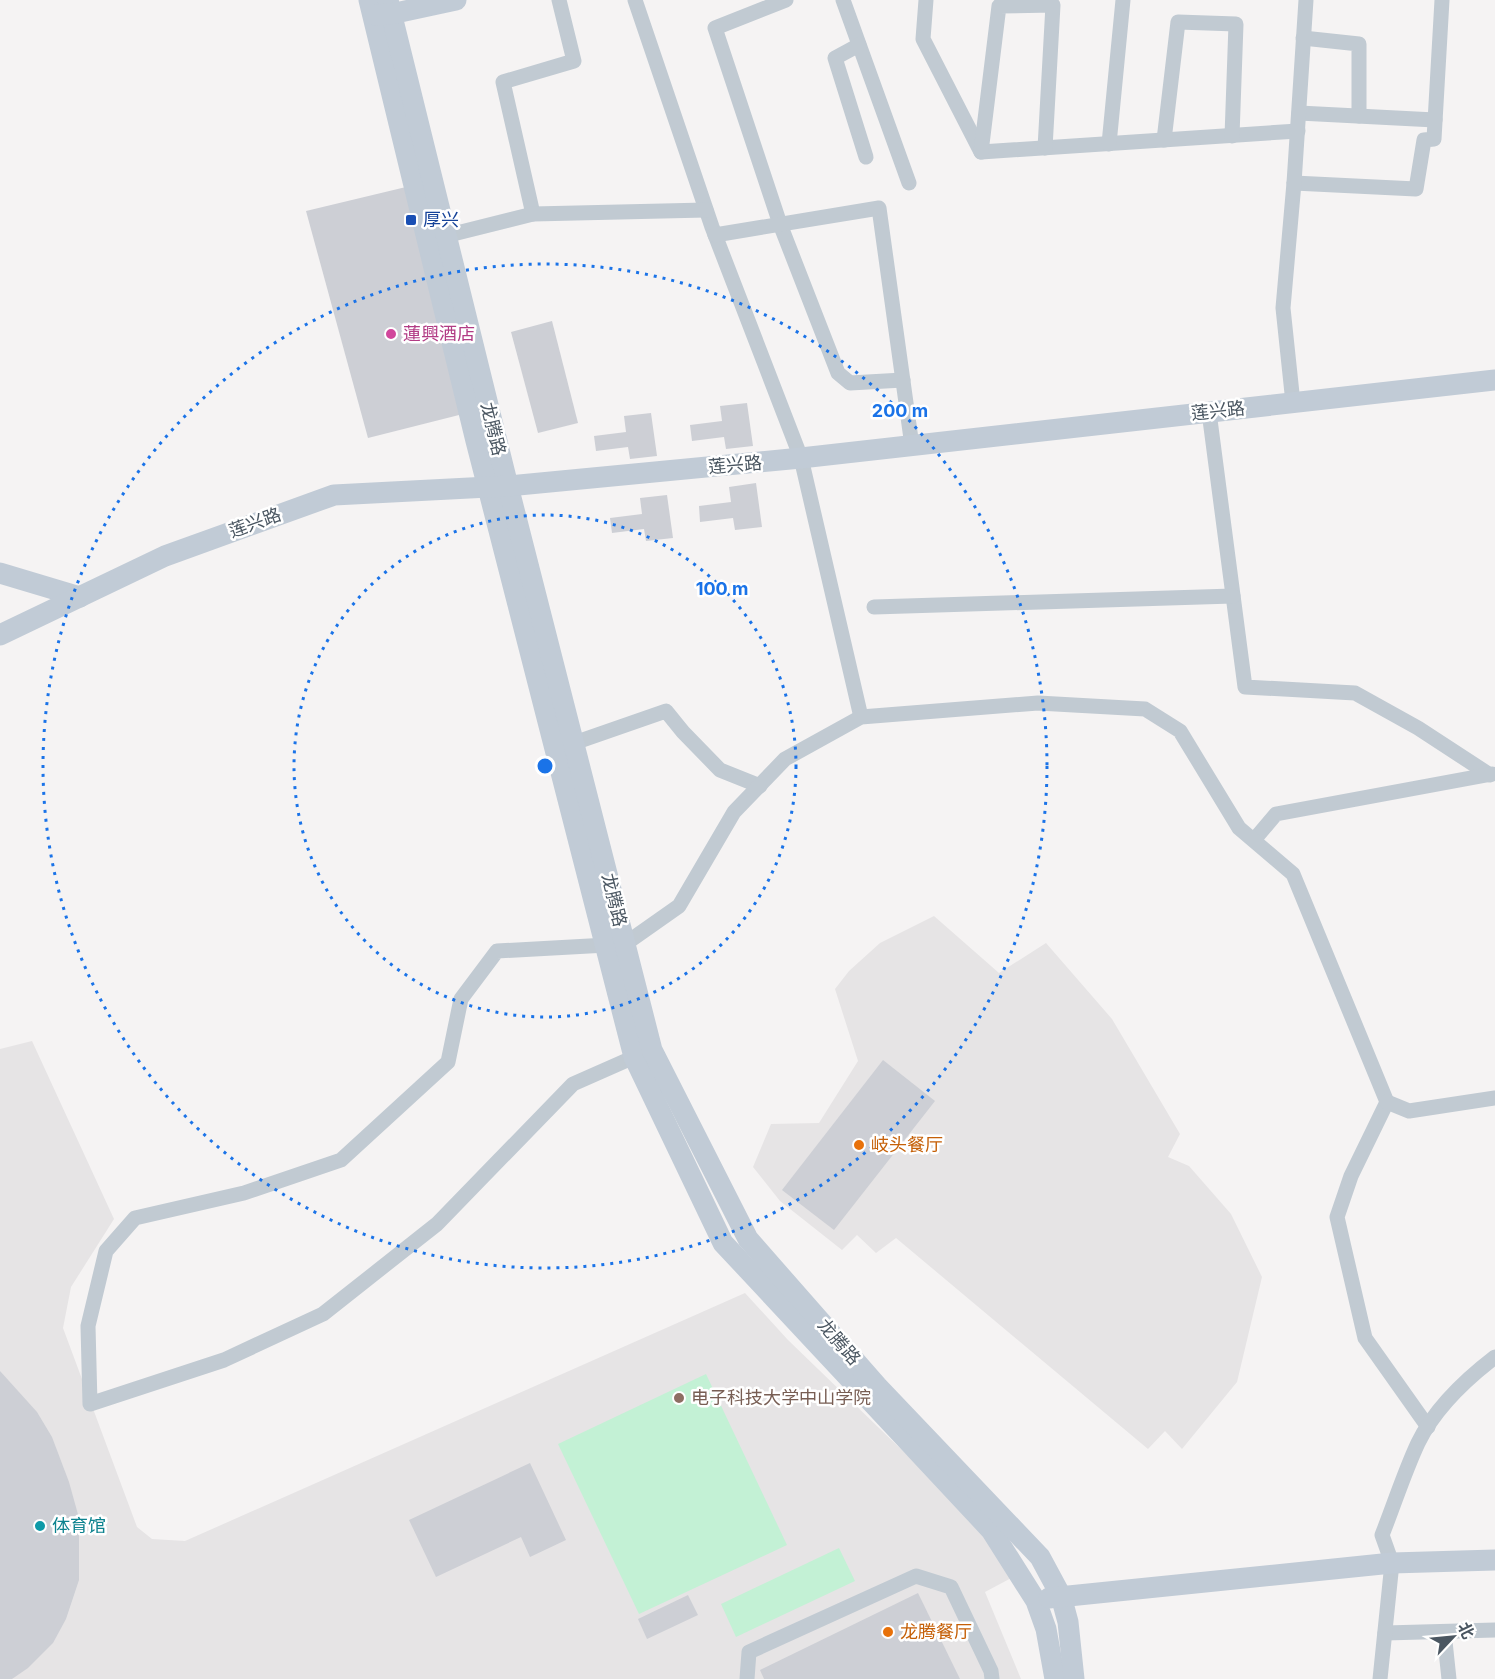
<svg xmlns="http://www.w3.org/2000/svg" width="1495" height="1679" viewBox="0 0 1495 1679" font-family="Inter,'Noto Sans SC',sans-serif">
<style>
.education{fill:#e6e4e5}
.green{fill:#c3f1d5}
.building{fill:#cdcfd5}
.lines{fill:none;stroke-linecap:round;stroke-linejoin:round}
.street{stroke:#c1cad2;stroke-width:15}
.secondary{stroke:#c1cbd6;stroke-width:21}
.ring{fill:none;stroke:#1a73e8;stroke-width:3;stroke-dasharray:3 6}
.transit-dot{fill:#1a4fb4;stroke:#fff;stroke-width:2}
.hotel-dot{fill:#d1479c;stroke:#fff;stroke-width:2}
.food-dot{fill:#e8710a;stroke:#fff;stroke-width:2}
.education-dot{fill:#8d6e63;stroke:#fff;stroke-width:2}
.culture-dot{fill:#0f9aa8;stroke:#fff;stroke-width:2}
.labels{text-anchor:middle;stroke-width:5;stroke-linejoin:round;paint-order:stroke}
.transit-label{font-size:18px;fill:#164399;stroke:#fff;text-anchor:start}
.hotel-label{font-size:18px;fill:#b23c85;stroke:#fff;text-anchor:start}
.street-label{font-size:18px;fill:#4a5661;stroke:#fff}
.food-label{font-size:18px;fill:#c56008;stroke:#fff;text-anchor:start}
.education-label{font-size:18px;fill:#785e54;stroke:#fff;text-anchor:start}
.culture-label{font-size:18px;fill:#0d838f;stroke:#fff;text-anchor:start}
.centre{fill:#1a73e8;stroke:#fff;stroke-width:3}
.ring-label{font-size:18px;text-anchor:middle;font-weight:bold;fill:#1a73e8;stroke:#fff;stroke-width:5;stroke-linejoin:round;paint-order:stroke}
</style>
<rect width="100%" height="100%" fill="#f5f3f3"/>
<g class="education">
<path d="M934,916L999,973L1046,943L1112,1019L1180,1134L1168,1157L1189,1166L1231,1214L1262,1277L1237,1382L1182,1449L1165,1431L1148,1449L896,1238L876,1253L857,1235L842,1250L780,1201L753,1167L771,1124L819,1123L858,1061L835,989L849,971L880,943Z"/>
<path d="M32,1041L114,1219L71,1287L63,1328L137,1527L152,1539L185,1541L745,1293L788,1340L908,1456L964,1500L1015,1576L985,1592L1021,1679H0V1049Z"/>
</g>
<g class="green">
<path d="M706,1374L787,1545L639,1614L558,1444Z"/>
<path d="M839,1548L855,1581L736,1637L721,1604Z"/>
</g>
<g class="building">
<path d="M406,187L463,414L368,438L306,211Z"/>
<path d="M552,321L578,423L538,433L511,332Z"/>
<path d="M747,403L753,446L726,449L724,437L692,441L690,425L722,421L720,406Z"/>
<path d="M651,413L657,456L630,459L628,447L596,451L594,436L626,432L624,416Z"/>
<path d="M756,483L762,527L735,530L733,518L700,522L699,506L731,502L729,487Z"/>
<path d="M667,495L673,538L646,541L644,529L612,533L610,518L642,514L640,498Z"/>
<path d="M883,1060L935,1101L834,1230L782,1190Z"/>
<path d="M0,1371L37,1412L52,1437L69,1482L79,1518V1580L66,1619L53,1643L28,1668L12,1679H0Z"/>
<path d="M530,1463L566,1540L530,1557L521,1537L436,1577L409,1520Z"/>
<path d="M918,1593L960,1679H764L760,1670Z"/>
<path d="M688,1595L698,1615L647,1639L638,1619Z"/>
</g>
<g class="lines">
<g class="street">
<path d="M635,0L712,227L801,458L861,717"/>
<path d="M786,0L715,28L780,224L838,373L850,383L903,380"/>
<path d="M843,0L909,183"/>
<path d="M926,0L923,39L981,152L1298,131"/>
<path d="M1303,38L1359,44V116"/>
<path d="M859,45L835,58L866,157"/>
<path d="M1299,113L1435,120"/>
<path d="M1164,140L1178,22L1236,24L1232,136"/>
<path d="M1109,144L1123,0"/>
<path d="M981,152L999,6L1053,5L1045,148"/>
<path d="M1294,183L1416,189L1424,140L1434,139L1442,0"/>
<path d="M533,214L503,82L574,61L559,0"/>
<path d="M715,235L879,208L912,446"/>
<path d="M445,236L533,214L706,210"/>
<path d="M1293,403L1283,308L1294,183L1306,0"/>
<path d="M1209,412L1245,687L1355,693L1418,728L1490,775"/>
<path d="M874,607L1233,596"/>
<path d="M574,743L666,711L683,732L720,770L760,786"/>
<path d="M1254,840L1276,814L1492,774"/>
<path d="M641,1054L573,1084L437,1224L323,1314L224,1360L90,1404L88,1326L106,1251L135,1218L244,1193L341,1160L448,1062L461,999L497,951L625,944L679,906L734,812L785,759L861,717L1038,703L1145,709L1180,731L1239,828L1293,874L1387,1102L1351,1176L1337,1217L1365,1338L1428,1427"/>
<path d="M1387,1102L1409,1111L1495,1098"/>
<path d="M1444,1632L1449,1679"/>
<path d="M1385,1633L1495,1630"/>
<path d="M747,1679L749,1652L916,1576L951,1587L991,1671L992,1679"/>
<path d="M1380,1679L1392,1563L1382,1535C1394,1505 1404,1473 1418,1443C1435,1408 1465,1380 1495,1357"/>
</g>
<g class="secondary">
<path d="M369,0L476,441L634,1057L723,1243L991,1530L1036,1601L1046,1629L1055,1679"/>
<path d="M388,0L508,486L652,1050L748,1239L877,1386L1040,1557L1061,1596L1068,1622L1074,1679"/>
<path d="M376,15L391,14L456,0"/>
<path d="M0,573L80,597"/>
<path d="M0,635L165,556L334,495L508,486L801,458L1495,380"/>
<path d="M1049,1598L1392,1563L1495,1560"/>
</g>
</g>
<g class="ring">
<circle cx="545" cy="766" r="251"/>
<circle cx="545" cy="766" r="502"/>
</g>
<rect class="transit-dot" x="405" y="214" width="12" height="12" rx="3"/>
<circle class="hotel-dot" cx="391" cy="334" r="6"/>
<g class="food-dot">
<circle cx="859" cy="1145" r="6"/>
<circle cx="888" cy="1632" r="6"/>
</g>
<circle class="education-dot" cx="679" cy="1398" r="6"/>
<circle class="culture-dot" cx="40" cy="1526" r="6"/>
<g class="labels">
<g class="transit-label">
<text x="423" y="226">厚兴</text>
</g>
<g class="hotel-label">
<text x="403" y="340">蓮興酒店</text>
</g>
<g class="street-label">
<text transform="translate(1218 411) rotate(-6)" y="6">莲兴路</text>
<text transform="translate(493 429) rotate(76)" y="6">龙腾路</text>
<text transform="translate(735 465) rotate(-5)" y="6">莲兴路</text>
<text transform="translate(255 523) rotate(-20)" y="6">莲兴路</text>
<text transform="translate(614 900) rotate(76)" y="6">龙腾路</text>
<text transform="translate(839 1342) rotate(49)" y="6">龙腾路</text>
</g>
<g class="food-label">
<text x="871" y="1151">岐头餐厅</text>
<text x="900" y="1638">龙腾餐厅</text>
</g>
<g class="education-label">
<text x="691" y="1404">电子科技大学中山学院</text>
</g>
<g class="culture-label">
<text x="52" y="1532">体育馆</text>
</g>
</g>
<circle cx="545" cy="766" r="9" class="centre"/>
<g class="ring-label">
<text x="900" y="417">200 m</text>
<text x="722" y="595">100 m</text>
</g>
<g transform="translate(1453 1637) rotate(64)" stroke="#ffffff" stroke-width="4.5" paint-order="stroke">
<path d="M0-4.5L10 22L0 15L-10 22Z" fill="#4a5661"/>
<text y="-9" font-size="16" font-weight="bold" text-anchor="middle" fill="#4a5661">北</text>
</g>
</svg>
